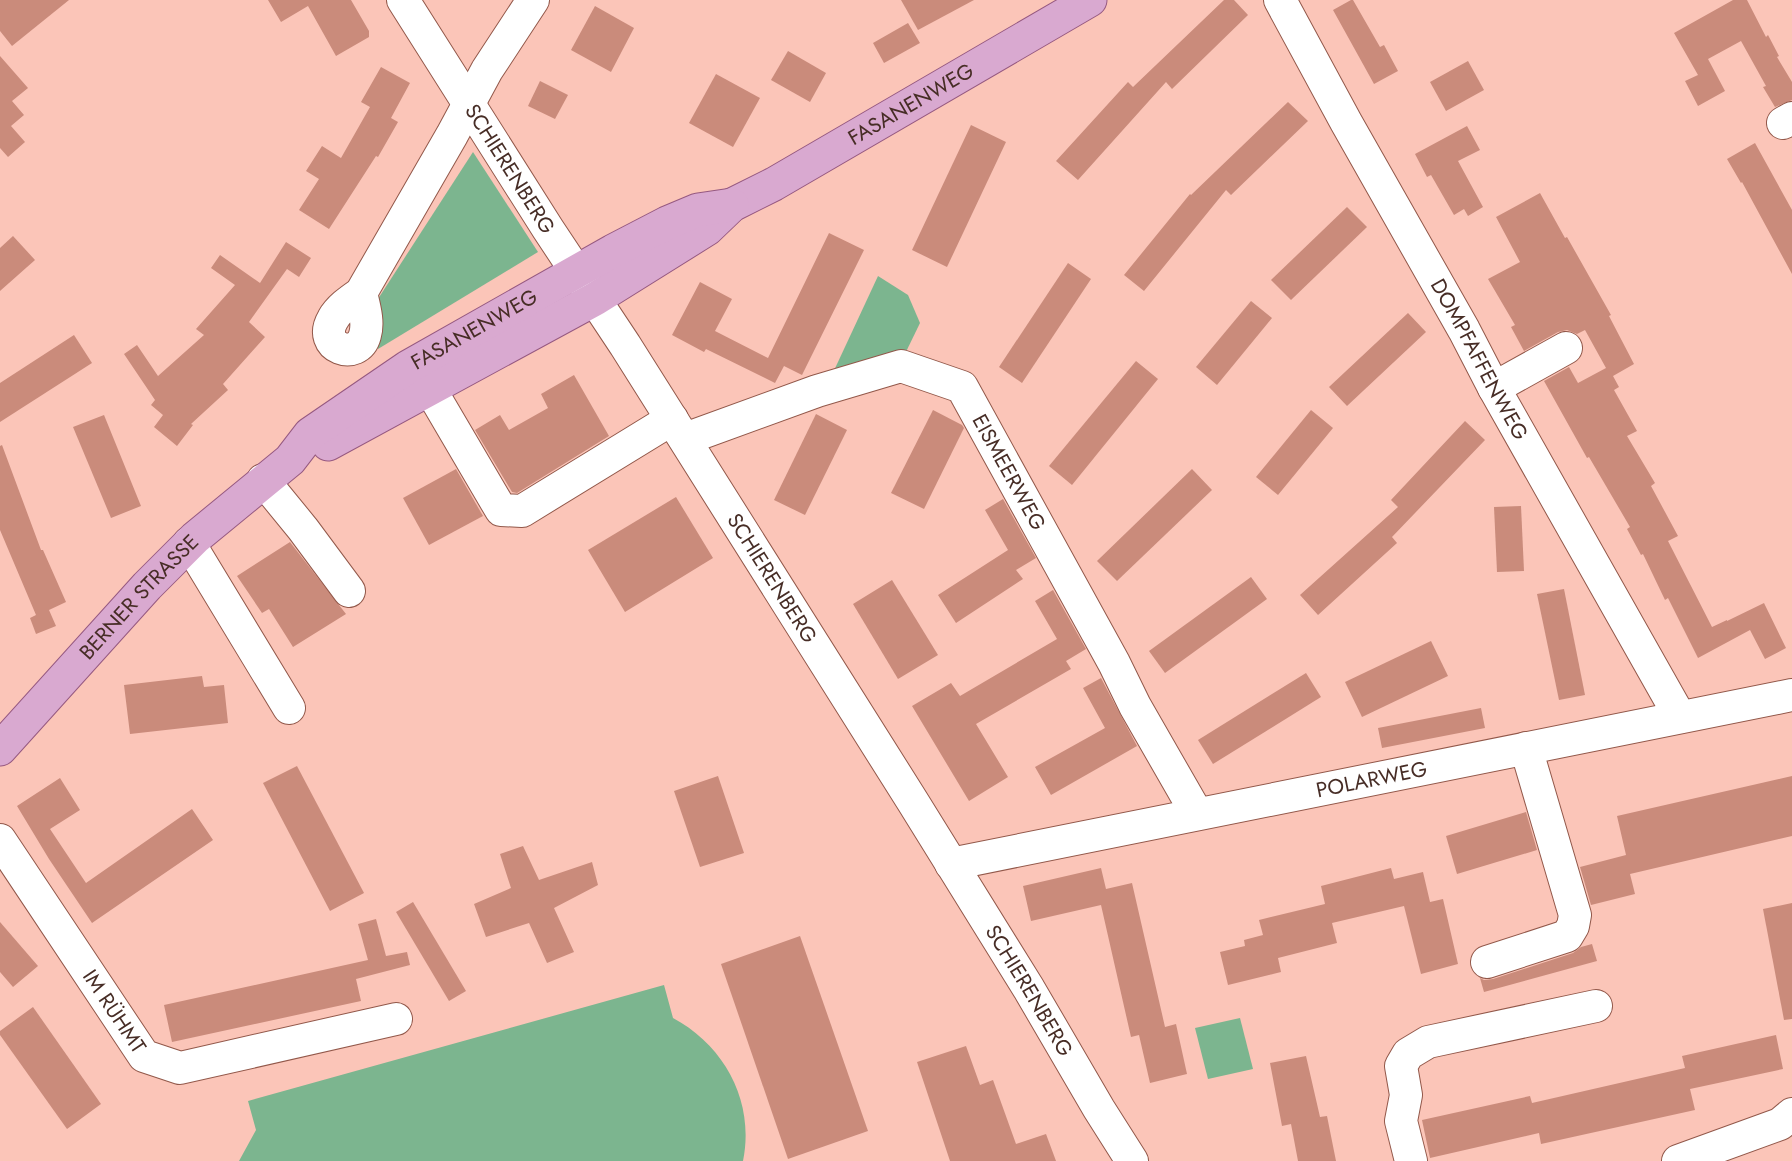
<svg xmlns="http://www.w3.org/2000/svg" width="1792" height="1161" viewBox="0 0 1792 1161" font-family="Jost,sans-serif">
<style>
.green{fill:#7cb58f}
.building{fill:#ca8b7b}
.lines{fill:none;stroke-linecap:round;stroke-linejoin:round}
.minor-casing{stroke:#92584a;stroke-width:34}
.major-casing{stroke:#965980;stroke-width:35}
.minor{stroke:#fff;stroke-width:32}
.major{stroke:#d9a9d0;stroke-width:33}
.labels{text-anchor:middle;stroke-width:6;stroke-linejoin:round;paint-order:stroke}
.street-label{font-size:21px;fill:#472d26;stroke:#fff1ed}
</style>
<rect width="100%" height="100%" fill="#fbc5b8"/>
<g class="green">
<path d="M473,152L538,252L378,349L376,302Z"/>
<path d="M878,276L908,295L920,323L903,358L831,377Z"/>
<path d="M664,985L673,1018C725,1046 755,1102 743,1161H239L256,1130L248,1101Z"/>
<path d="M1240,1018L1253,1069L1208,1079L1195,1028Z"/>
</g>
<g class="building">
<path d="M0,0H69L12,46L0,31Z"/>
<path d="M268,0H351L369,31V37L336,56L308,6L281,22Z"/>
<path d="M901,0H974L918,30Z"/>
<path d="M1224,0H1234L1248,15L1172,89L1166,82L1078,180L1056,161L1128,82L1133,87Z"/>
<path d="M1351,0H1353L1380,47L1384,45L1398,71L1374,84L1333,10Z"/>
<path d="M1733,0H1747L1766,37L1768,35L1779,56L1777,57L1792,82V100L1775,107L1763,87L1766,86L1741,41L1708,59L1725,91L1698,106L1685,81L1698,75L1674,33Z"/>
<path d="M595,6L634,28L611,72L571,50Z"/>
<path d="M908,23L920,43L884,63L873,43Z"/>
<path d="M788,51L826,73L810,102L771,80Z"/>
<path d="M0,56L28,88L12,101L24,115L11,126L25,142L8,157L0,148Z"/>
<path d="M1468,61L1484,90L1446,111L1430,82Z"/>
<path d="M381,67L410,83L391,118L398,122L378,157L376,156L329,229L299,210L319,179L306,171L322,146L341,158L370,107L361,102Z"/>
<path d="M716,74L760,98L733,147L689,123Z"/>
<path d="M540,81L568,95L555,119L528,106Z"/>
<path d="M1288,102L1308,121L1231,195L1226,190L1144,291L1124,275L1190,194L1191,195Z"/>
<path d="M971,125L1006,142L947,267L912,250Z"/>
<path d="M1467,126L1480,150L1458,161L1483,207L1468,216L1464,209L1454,215L1431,175L1427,177L1415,154Z"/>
<path d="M1755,143L1792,210V274L1742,182L1741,183L1727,159Z"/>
<path d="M1540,193L1565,238L1567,237L1611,315L1609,316L1634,364L1613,376L1619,387L1614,390L1637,431L1627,436L1655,483L1651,486L1678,536L1668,541L1712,627L1727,620V621L1764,603L1786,648L1765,659L1750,630L1698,658L1668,598L1665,600L1643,554L1641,555L1627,529L1630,527L1589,457L1587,458L1544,381L1569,367L1578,383L1606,368L1585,330L1577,334L1567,330L1558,332L1524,351L1511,327L1515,325L1488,279L1520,262L1496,217Z"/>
<path d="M1347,207L1367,227L1291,300L1271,280Z"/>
<path d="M829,233L864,250L802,375L784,366L775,383L706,349L704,352L672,335L700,282L732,299L715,331L768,358Z"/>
<path d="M13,236L35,260L0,291V248Z"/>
<path d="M286,242L311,258L299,277L287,269L249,322L265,337L223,384L228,390L191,424L193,425L177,446L154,427L163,415L151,405L155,400L124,354L137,345L158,376L204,335L196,329L235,285L211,268L220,255L260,283Z"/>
<path d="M1068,263L1091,279L1022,383L999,367Z"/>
<path d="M1251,301L1272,318L1217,385L1196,367Z"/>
<path d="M1408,313L1426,332L1347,406L1329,387Z"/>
<path d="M74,335L92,363L0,422V383Z"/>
<path d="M1136,361L1158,379L1072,485L1049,466Z"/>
<path d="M574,375L609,436L517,493L512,492L475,430L500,415L509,430L548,408L541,394Z"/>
<path d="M933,410L962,425L964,428L924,509L891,493Z"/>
<path d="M1311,410L1333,428L1278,495L1256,477Z"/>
<path d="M816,414L847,430L805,515L774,500Z"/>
<path d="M104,415L141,506L111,518L73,427Z"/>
<path d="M1465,421L1485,440L1392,537L1397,543L1318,615L1300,595L1398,507L1391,500Z"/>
<path d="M2,445L41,550H43L66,602L49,610L56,626L36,634L30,618L36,615L0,530V446Z"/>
<path d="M456,469L483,516L429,545L403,498Z"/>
<path d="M1192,469L1212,490L1117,581L1097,561Z"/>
<path d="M676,497L713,558L625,612L588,550Z"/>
<path d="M1003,499L1036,558L1016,570L1023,579L956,623L938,595L1008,550L985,510Z"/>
<path d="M1521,506L1524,571L1497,572L1494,507Z"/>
<path d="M290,542L346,614L293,647L269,609L262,613L237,576Z"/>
<path d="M1251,577L1267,599L1165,673L1149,651Z"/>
<path d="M892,580L938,655L898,679L853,604Z"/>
<path d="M1564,589L1585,695L1559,700L1537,594Z"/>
<path d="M1053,590L1086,649L1066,661L1071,669L976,724L1008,777L969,801L912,706L951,683L960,696L1057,639L1035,601Z"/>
<path d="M1431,641L1448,676L1362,717L1345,682Z"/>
<path d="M1306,673L1321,697L1213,764L1198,740Z"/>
<path d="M202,676L204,687L224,685L228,723L130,734L124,685Z"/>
<path d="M1101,678L1137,746L1051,795L1035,767L1105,728L1083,688Z"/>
<path d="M1481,708L1485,728L1382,748L1378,728Z"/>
<path d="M297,766L364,893L330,911L263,783Z"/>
<path d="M718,776L744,853L700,867L674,791Z"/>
<path d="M1792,776V836L1630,874L1635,894L1591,905L1580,867L1626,855L1617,816Z"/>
<path d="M60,778L80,810L50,829L86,883L192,809L213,840L92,923L49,859L17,806Z"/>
<path d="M1526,812L1537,850L1457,874L1446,836Z"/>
<path d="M523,846L539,880L592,862L598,885L554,908L574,952L547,963L529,923L486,937L474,904L511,888L500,854Z"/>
<path d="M1101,868L1106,889L1132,883L1165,1027L1176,1024L1187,1074L1150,1083L1139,1035L1131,1037L1101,905L1031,921L1023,886Z"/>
<path d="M1391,868L1394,879L1423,872L1430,902L1443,899L1458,964L1421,974L1404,906L1332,923L1337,943L1278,958L1281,972L1228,985L1220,952L1245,946L1244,940L1263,935L1259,920L1325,904L1321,886Z"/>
<path d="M413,902L466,991L449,1001L396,912Z"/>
<path d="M1792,903V1019L1784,1020L1763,909Z"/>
<path d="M376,919L386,956L407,952L410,965L356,979L361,1001L172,1042L164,1005L368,960L358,924Z"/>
<path d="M0,922L38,966L13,987L0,972Z"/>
<path d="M800,936L868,1131L788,1159L721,964Z"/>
<path d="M1592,944L1597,961L1484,992L1480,978L1484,980L1493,979L1573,953L1581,947Z"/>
<path d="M33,1007L101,1104L67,1129L0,1035V1031Z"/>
<path d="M1776,1035L1783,1069L1690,1089L1695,1110L1541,1144L1539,1133L1430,1158L1422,1120L1530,1096L1532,1103L1685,1068L1682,1056Z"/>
<path d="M966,1046L980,1085L993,1080L1016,1144L1046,1134L1056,1161H950L917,1062Z"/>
<path d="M1306,1056L1320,1117L1327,1116L1336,1161H1298L1291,1124L1282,1126L1270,1063Z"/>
</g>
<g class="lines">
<g class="minor-casing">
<g id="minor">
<path id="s1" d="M403,0L548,229L625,345L913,802L1029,989L1099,1109L1132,1161"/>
<path id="s2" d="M1280,0L1346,122L1464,330L1494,388L1680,717"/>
<path d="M1783,123L1792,118"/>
<path d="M361,293C364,306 369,322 365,335C358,362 316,348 333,319C339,308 351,300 361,293L452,135L487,70L533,0"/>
<path d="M1494,388L1566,348"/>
<path d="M430,389L501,510L522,511L672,419"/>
<path id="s3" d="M685,439L817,391L901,366L962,387L1114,663L1135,706L1197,814"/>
<path d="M263,480L303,529L349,591"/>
<path d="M189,543L289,708"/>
<path id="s4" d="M0,840L144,1056L180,1068L396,1019"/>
<path id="s5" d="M951,864L1792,695"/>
<path d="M1487,962L1567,936L1573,926L1575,915L1526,748"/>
<path d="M1411,1161L1401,1121L1406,1095L1401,1066L1408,1054L1428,1042L1596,1006"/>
<path d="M1678,1161L1780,1124L1792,1114"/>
</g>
</g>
<g class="major-casing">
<g id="major">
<path id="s6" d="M328,444L595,299L707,229L732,205L774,184L1090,0"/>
<path id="s7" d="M0,749L147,586L195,538L290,460L310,434L408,367L613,251L667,223L698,210L732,205"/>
</g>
</g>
<use href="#minor" class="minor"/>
<use href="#major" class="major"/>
</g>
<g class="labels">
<g class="street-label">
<text dy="7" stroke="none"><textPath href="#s6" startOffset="676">FASANENWEG</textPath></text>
<text dy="7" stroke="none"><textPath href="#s1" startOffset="200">SCHIERENBERG</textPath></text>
<text dy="7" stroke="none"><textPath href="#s7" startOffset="638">FASANENWEG</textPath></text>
<text dy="7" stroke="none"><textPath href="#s2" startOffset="411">DOMPFAFFENWEG</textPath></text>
<text dy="7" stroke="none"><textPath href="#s3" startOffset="390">EISMEERWEG</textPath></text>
<text dy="7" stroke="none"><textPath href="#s1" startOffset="686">SCHIERENBERG</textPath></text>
<text dy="7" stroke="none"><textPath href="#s7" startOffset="206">BERNER STRASSE</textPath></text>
<text dy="7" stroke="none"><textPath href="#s5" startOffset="429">POLARWEG</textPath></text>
<text dy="7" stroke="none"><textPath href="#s1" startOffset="1172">SCHIERENBERG</textPath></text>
<text dy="7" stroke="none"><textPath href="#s4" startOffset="206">IM RÜHMT</textPath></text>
</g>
</g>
</svg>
